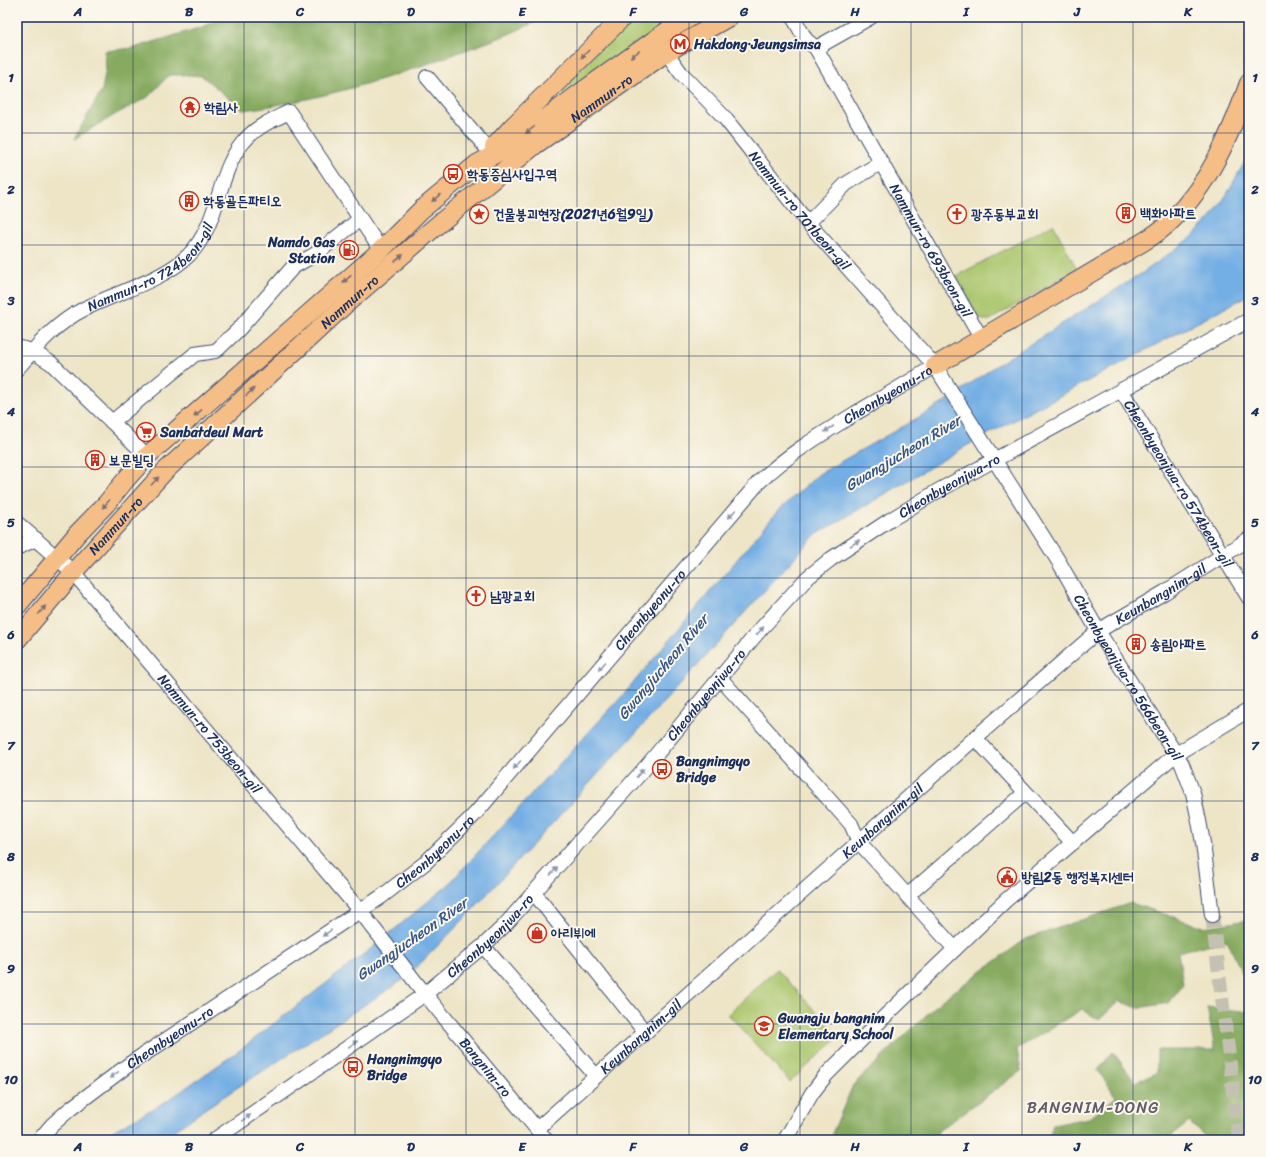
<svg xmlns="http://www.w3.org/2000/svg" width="1266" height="1157" viewBox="0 0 1266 1157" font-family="Sriracha,'Poor Story',sans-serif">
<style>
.green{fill:#a9c56b;stroke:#627a64}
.forest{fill:#86aa5f;stroke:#506c5e}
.water{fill:#73aee4;stroke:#476ea1}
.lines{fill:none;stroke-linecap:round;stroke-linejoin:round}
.minor-tunnel{stroke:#c4c1b2;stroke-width:14;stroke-dasharray:14 7;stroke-linecap:butt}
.minor-casing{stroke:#3b4a6e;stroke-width:16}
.major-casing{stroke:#3b4a6e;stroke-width:20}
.minor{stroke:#fff;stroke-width:14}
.major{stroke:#f6be87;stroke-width:18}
.oneway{fill:#7e6f70}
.oneway2{fill:#8d97ae}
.grid{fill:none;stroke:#1b2f5e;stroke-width:1;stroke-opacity:0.55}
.labels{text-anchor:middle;stroke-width:4;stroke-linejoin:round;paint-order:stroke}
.poi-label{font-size:14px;font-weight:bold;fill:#1b2f5e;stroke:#fbf7ec;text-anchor:start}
.street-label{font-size:14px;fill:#1b2f5e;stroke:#fbf7ec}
.water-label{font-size:15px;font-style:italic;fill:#355586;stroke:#fbf7ec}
.quarter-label{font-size:16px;letter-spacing:1px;fill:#635d6b;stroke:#fbf7ec}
.neatline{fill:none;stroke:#1b2f5e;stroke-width:1.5}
.grid-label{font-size:13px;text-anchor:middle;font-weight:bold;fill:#1b2f5e}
</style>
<rect width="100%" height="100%" fill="#fbf7ec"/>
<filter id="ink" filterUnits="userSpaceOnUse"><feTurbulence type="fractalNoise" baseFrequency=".025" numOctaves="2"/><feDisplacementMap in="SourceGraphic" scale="8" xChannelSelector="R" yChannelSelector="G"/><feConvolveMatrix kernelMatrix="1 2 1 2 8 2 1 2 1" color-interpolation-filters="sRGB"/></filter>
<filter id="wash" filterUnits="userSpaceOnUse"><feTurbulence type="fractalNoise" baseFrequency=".012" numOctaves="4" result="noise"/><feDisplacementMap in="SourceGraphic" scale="16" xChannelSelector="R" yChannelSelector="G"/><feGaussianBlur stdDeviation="0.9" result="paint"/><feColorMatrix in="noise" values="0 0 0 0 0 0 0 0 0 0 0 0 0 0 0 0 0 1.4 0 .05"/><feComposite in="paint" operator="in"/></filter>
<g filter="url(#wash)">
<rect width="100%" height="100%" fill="#eee5c7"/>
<g class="green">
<path d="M628,17H663V23L657,32L551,102Z"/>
<path d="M1053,224L1077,269L990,320H982L978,317L956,276Z"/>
<path d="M777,969L839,1037L790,1082L728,1014Z"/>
</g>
<g class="forest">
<path d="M223,17H544C518,32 488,42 460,52C390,78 318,101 243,110L202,76L189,75H169L148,97L118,113L74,139L102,90L106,69L105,51L134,48L202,27Z"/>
<path d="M1131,903L1203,927L1249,920V974L1242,973L1227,940L1178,952L1183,985L1169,1003L1138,1008L1119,1001L1099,1020L1082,1009L1017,1049L1021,1071L938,1131L936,1140H831V1136L853,1085L942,1000L1026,939Z"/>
<path d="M1207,1007L1249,1012V1140H1209L1189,1122L1166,1140H1048L1053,1125L1089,1118L1116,1097L1098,1070L1113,1052L1135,1082L1157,1073V1050H1215Z"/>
</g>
<path class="water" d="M1249,154V295L968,445L814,536L635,734L464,919L406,978L206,1108L162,1140H96L167,1101L240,1050L373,947L447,886L624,694L777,512L819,474L942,404L994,367L1144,272L1191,238L1211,218L1227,194Z"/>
</g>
<g filter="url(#ink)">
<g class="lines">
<path class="minor-tunnel" d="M1212,915L1239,1140"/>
<g class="minor-casing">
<g id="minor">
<path id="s1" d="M793,17L806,40L816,48L981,338"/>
<path d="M816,48L871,17"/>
<path id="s2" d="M667,52L673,62L681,73L724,117L808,223L935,366L1059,562L1098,631L1182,764L1193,793L1199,821L1203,843L1212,915"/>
<path d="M427,77L490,152"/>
<path d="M808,223L846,184L882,162"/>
<path d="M17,347L32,351L51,363L147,456"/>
<path id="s3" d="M17,369C37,346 56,323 84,309C117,292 162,281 189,255C222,221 216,168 248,137C259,125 275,119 289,112L381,250"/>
<path id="s4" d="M1121,390L1249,598"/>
<path d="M112,422L195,354L215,351L218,349L239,329L293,267L317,253L360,219"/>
<path id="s5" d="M17,523L73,572L360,911L425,994L546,1140"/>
<path d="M17,548L36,539"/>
<path d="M720,678L851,824L859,842L955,949"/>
<path d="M975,738L1073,843"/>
<path d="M534,893L645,1032"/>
<path d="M907,896L1025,793"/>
<path d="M483,946L596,1076"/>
<path id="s6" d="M537,1129L975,738L1098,631L1165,592L1249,539"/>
<path id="s7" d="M39,1140L52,1125L70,1109L131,1063L381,897L425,863L475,814L759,482C788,454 822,434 856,413C882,398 909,382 935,366"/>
<path id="s8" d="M214,1140L425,994L483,946L504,926L645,768L759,631L807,578L831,559L890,520L936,492L1249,320"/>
<path d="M785,1140L812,1093L826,1075L878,1023L1005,901L1176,754L1249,710"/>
</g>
</g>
<g class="major-casing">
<g id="major">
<path d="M494,147L512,127L623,17"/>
<path d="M935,366L1143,242C1153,236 1163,229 1172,220C1210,183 1231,133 1249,83"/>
<path d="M17,606L77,534L106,504L128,477L147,456L381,250L421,210L477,164L506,148L584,90L667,31L691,17"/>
<path id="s9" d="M17,640L78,567L164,472L346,304L435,227L535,145L667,52L729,17"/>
</g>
</g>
<use href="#minor" class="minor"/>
<use href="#major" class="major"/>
</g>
<defs><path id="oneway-solid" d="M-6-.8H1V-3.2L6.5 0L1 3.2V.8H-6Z"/></defs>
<g class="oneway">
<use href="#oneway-solid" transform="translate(585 54) rotate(135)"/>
<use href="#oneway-solid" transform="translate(635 54) rotate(145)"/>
<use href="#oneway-solid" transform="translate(530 130) rotate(143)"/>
<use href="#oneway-solid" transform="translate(436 198) rotate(140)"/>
<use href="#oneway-solid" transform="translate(399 258) rotate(-41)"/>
<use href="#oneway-solid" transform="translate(347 279) rotate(139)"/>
<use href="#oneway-solid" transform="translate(250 392) rotate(-43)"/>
<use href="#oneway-solid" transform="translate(198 413) rotate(139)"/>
<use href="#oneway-solid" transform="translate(155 481) rotate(-47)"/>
<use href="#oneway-solid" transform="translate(106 504) rotate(132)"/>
<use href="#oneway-solid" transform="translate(42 610) rotate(-50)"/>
</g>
<g class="oneway2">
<use href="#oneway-solid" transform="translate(829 429) rotate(147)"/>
<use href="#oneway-solid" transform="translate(732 514) rotate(131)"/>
<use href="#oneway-solid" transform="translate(855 543) rotate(-33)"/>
<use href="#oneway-solid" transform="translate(760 631) rotate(-49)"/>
<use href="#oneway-solid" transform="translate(602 666) rotate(131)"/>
<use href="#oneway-solid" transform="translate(517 765) rotate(131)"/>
<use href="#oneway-solid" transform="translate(640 773) rotate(-49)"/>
<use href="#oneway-solid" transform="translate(554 871) rotate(-49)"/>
<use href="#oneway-solid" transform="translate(327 933) rotate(146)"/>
<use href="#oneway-solid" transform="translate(353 1044) rotate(-35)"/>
<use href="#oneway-solid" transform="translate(114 1075) rotate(144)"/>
<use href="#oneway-solid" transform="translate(246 1118) rotate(-35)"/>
</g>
</g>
<path class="grid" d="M133,17V1140M244,17V1140M355,17V1140M466,17V1140M577,17V1140M689,17V1140M800,17V1140M911,17V1140M1022,17V1140M1133,17V1140M17,133H1249M17,245H1249M17,356H1249M17,467H1249M17,578H1249M17,690H1249M17,801H1249M17,912H1249M17,1024H1249"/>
<defs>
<g id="metro-ring" transform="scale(1)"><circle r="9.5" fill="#fbf7ec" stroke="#c8321e" stroke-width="1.5"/><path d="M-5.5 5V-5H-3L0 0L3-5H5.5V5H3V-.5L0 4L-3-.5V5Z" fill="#c8321e"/></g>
<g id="temple-ring" transform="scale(1)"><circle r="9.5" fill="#fbf7ec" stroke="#c8321e" stroke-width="1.5"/><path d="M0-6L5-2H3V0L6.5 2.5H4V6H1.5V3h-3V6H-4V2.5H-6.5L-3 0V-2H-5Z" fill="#c8321e"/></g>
<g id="bus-ring" transform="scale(1)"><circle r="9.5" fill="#fbf7ec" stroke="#c8321e" stroke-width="1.5"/><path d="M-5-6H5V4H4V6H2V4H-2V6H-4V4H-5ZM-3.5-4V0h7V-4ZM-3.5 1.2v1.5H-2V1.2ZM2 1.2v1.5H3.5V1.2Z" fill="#c8321e"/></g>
<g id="building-ring" transform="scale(1)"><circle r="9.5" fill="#fbf7ec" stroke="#c8321e" stroke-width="1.5"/><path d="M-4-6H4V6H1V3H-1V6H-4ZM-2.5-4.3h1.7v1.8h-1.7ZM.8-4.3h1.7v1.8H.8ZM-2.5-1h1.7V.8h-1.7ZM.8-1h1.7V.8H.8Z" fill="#c8321e"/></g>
<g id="sight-ring" transform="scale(1)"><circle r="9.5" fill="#fbf7ec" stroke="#c8321e" stroke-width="1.5"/><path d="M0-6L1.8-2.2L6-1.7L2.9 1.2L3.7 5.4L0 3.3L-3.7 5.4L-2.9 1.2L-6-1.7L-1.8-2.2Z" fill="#c8321e"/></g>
<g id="church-ring" transform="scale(1)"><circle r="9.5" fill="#fbf7ec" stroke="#c8321e" stroke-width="1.5"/><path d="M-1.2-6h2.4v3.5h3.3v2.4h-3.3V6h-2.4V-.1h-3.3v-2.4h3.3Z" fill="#c8321e"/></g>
<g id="fuel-ring" transform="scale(1)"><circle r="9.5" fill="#fbf7ec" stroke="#c8321e" stroke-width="1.5"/><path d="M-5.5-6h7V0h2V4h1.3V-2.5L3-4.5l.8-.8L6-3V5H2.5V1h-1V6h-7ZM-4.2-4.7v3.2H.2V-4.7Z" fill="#c8321e"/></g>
<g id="supermarket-ring" transform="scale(1)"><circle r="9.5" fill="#fbf7ec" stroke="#c8321e" stroke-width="1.5"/><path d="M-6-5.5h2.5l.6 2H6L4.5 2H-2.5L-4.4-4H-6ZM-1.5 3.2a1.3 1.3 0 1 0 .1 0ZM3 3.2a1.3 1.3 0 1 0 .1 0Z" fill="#c8321e"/></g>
<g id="civic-ring" transform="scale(1)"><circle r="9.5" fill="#fbf7ec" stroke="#c8321e" stroke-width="1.5"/><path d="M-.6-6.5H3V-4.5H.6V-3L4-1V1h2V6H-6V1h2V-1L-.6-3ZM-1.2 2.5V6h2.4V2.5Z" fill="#c8321e"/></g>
<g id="shop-ring" transform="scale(1)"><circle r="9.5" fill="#fbf7ec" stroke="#c8321e" stroke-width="1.5"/><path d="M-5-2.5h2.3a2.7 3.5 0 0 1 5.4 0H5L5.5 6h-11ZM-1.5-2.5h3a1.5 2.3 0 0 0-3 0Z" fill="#c8321e"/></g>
<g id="school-ring" transform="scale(1)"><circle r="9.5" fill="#fbf7ec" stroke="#c8321e" stroke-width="1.5"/><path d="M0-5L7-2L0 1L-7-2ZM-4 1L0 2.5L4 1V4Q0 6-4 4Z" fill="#c8321e"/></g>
</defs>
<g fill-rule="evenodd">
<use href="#metro-ring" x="680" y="44"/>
<use href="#temple-ring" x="190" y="107"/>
<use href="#bus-ring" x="453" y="174"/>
<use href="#building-ring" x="189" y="201"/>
<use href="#building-ring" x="1126" y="213"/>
<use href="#sight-ring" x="479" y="214"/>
<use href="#church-ring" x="957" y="214"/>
<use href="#fuel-ring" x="349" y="250"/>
<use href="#supermarket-ring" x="146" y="432"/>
<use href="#building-ring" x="95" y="460"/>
<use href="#church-ring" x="476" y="596"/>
<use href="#building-ring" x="1136" y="644"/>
<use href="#bus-ring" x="662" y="769"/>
<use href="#civic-ring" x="1007" y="877"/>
<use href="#shop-ring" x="537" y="933"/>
<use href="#school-ring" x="764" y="1026"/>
<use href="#bus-ring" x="353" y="1067"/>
</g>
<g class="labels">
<g class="poi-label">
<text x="694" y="49">Hakdong·Jeungsimsa</text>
<text x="204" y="112">학림사</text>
<text x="467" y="179">학동증심사입구역</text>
<text x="203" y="206">학동골든파티오</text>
<text x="1140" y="218">백화아파트</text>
<text x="493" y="219">건물붕괴현장(2021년6월9일)</text>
<text x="971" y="219">광주동부교회</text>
<text x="335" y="247" text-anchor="end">Namdo Gas<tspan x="335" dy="16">Station</tspan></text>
<text x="160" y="437">Sanbatdeul Mart</text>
<text x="109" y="465">보문빌딩</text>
<text x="490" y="601">남광교회</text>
<text x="1150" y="649">송림아파트</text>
<text x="676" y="766">Bangnimgyo<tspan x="676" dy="16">Bridge</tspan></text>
<text x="1021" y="882">방림2동 행정복지센터</text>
<text x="551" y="938">아리뷔에</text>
<text x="778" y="1023">Gwangju bangnim<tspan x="778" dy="16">Elementary School</tspan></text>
<text x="367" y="1064">Hangnimgyo<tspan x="367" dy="16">Bridge</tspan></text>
</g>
<g class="street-label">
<text dy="5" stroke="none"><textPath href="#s9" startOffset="799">Nammun-ro</textPath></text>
<text dy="5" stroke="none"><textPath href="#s2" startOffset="207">Nammun-ro 701beon-gil</textPath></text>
<text dy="5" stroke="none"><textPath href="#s1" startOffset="272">Nammun-ro 693beon-gil</textPath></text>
<text dy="5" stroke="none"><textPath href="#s3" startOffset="171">Nammun-ro 724beon-gil</textPath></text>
<text dy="5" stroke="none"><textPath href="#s9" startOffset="475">Nammun-ro</textPath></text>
<text dy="5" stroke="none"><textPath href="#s7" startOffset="1139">Cheonbyeonu-ro</textPath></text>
<text dy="5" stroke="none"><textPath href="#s4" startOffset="110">Cheonbyeonjwa-ro 574beon-gil</textPath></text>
<text dy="5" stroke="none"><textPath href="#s8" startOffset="992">Cheonbyeonjwa-ro</textPath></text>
<text dy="5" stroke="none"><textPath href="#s9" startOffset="151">Nammun-ro</textPath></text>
<text dy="5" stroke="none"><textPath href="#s6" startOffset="823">Keunbangnim-gil</textPath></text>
<text dy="5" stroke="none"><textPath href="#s7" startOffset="815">Cheonbyeonu-ro</textPath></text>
<text dy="5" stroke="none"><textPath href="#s2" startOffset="780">Cheonbyeonjwa-ro 566beon-gil</textPath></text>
<text dy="5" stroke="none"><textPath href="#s8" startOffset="668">Cheonbyeonjwa-ro</textPath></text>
<text dy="5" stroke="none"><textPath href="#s5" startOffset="286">Nammun-ro 753beon-gil</textPath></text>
<text dy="5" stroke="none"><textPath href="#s6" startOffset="463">Keunbangnim-gil</textPath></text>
<text dy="5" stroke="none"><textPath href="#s7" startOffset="491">Cheonbyeonu-ro</textPath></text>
<text dy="5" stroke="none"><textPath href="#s8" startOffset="344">Cheonbyeonjwa-ro</textPath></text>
<text dy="5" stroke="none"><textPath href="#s6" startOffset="139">Keunbangnim-gil</textPath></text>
<text dy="5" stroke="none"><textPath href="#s7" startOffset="167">Cheonbyeonu-ro</textPath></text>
<text dy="5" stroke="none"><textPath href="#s5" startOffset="719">Bangnim-ro</textPath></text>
</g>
<g class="water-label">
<text transform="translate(903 453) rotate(-31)" y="5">Gwangjucheon River</text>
<text transform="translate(663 667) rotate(-50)" y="5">Gwangjucheon River</text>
<text transform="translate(412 939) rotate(-35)" y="5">Gwangjucheon River</text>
</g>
<g class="quarter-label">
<text x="1093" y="1113">BANGNIM-DONG</text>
</g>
</g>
<rect width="1266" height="1157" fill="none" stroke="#fbf7ec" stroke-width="44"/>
<rect x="22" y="22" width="1222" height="1113" class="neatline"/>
<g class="grid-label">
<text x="78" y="16">A</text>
<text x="189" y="16">B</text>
<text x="300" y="16">C</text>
<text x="411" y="16">D</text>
<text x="522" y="16">E</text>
<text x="633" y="16">F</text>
<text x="744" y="16">G</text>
<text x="855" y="16">H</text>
<text x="966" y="16">I</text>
<text x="1077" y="16">J</text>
<text x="1188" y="16">K</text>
<text x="11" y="82">1</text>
<text x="1255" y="82">1</text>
<text x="11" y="194">2</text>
<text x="1255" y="194">2</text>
<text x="11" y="305">3</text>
<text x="1255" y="305">3</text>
<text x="11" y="416">4</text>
<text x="1255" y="416">4</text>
<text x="11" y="527">5</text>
<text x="1255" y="527">5</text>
<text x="11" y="639">6</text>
<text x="1255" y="639">6</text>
<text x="11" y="750">7</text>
<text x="1255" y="750">7</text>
<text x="11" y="861">8</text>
<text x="1255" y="861">8</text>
<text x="11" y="973">9</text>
<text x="1255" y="973">9</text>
<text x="11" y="1084">10</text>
<text x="1255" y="1084">10</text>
<text x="78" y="1151">A</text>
<text x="189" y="1151">B</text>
<text x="300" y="1151">C</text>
<text x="411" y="1151">D</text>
<text x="522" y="1151">E</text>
<text x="633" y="1151">F</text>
<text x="744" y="1151">G</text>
<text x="855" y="1151">H</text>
<text x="966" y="1151">I</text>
<text x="1077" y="1151">J</text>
<text x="1188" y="1151">K</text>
</g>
</svg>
